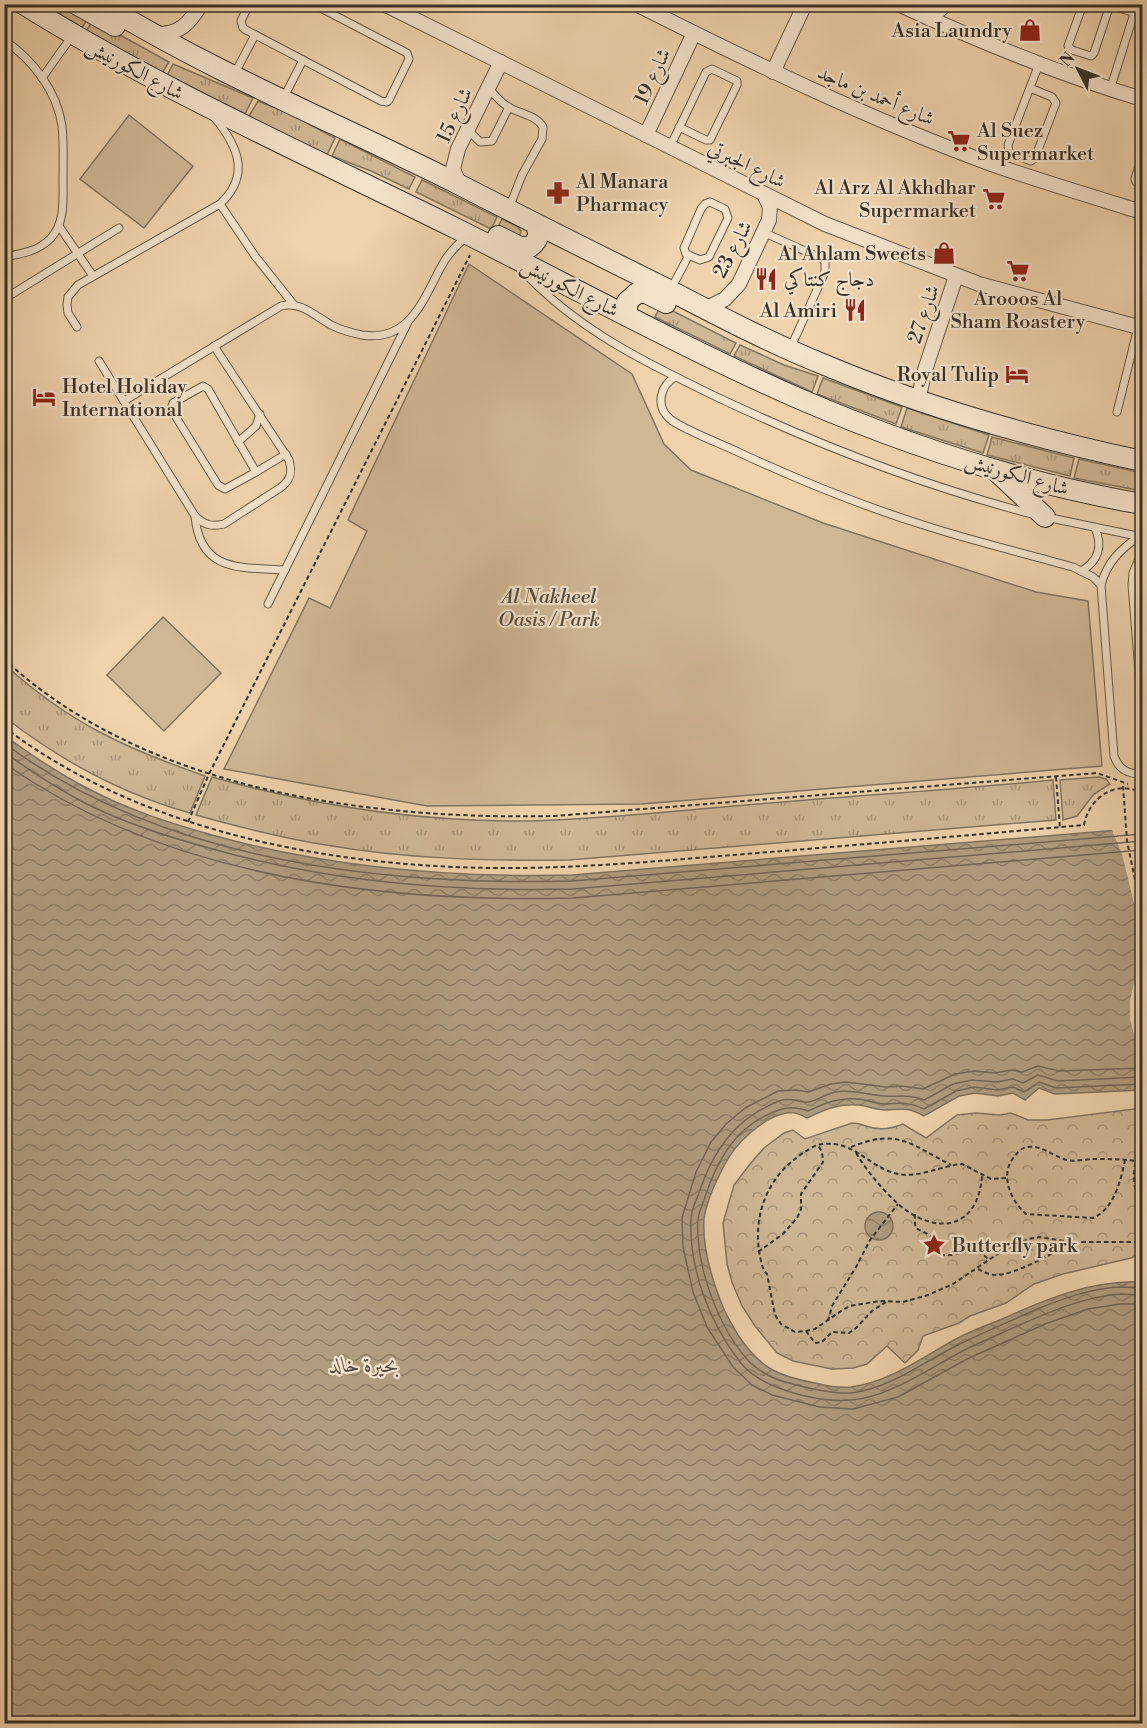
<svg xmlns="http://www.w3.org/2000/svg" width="1147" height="1728" viewBox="0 0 1147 1728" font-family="'Libre Bodoni',Amiri,serif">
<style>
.grass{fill:url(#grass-tufts);stroke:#84745e;stroke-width:1.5}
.forest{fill:url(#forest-crowns);stroke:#84745e;stroke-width:1.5}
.garden{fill:#cfb796;stroke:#84745e;stroke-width:1.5}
.water{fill:url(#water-waves);stroke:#80715c;stroke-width:1.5}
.pier{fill:#eed3ad}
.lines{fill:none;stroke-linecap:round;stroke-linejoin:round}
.shore{stroke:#746653;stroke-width:1.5}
.service-casing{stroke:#665948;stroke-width:9}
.minor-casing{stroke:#665948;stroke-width:16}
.secondary-casing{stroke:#383027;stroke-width:22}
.path{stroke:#383027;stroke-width:2;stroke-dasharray:4.5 3;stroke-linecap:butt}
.service{stroke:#f4e2ca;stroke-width:7}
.minor{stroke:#f4e2ca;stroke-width:14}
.secondary{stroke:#f4e2ca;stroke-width:20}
.labels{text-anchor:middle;stroke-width:4.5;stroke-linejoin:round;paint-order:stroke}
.poi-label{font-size:20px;fill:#383027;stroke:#f4e2ca;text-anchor:end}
.street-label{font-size:20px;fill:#383027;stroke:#f4e2ca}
.park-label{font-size:20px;font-style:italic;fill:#564b3d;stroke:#f4e2ca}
.water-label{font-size:21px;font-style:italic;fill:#564b3d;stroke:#f4e2ca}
</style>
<defs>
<pattern id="grass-tufts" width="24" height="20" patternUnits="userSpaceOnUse" patternTransform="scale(1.5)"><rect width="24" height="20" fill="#cfb796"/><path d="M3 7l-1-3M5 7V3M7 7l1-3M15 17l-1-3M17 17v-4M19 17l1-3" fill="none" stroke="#a9957a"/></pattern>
<pattern id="forest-crowns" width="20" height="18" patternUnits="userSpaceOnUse" patternTransform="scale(1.5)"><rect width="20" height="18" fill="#cfb796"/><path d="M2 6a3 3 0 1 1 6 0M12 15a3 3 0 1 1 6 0" fill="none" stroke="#a9957a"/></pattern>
<pattern id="water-waves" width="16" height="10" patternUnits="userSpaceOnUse" patternTransform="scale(1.5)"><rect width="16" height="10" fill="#b09c7f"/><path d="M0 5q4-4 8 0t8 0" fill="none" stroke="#908068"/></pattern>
</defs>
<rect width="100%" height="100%" fill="#eed3ad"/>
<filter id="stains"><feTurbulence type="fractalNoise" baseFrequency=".00333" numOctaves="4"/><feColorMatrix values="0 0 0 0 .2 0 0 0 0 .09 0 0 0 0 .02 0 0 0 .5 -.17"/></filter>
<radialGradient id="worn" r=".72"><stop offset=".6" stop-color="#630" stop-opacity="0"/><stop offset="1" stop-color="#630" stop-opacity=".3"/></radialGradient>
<g class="grass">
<path d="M66,5L89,17L82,28L61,15L60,8Z"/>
<path d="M93,20L169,62L162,73L86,31Z"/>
<path d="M173,64L253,98L245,114L167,76Z"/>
<path d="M258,101L290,114L335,138L327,155L249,116Z"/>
<path d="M340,139L415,177L409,189L371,171L332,156Z"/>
<path d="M422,180L497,217L491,229L416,192Z"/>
<path d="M502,219L518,227L521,231L519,237L496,231Z"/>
<path d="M661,305L736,343L730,354L655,317Z"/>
<path d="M740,345L784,365L818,376L812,392L734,356Z"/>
<path d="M823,378L902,407L896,424L817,394Z"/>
<path d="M907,408L989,435L983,453L901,427Z"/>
<path d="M992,437L1074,458L1070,476L987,455Z"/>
<path d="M1079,459L1142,473V491L1074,478Z"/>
<path d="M4,664C68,722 124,748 205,776L190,813C122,794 63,762 7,719L5,716Z"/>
<path d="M212,777C314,806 422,822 529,821C601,819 674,811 746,805C848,796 951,790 1053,780L1056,820L569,860C487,861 406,859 326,845C282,838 239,827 196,815Z"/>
<path d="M1099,777L1106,779L1110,784L1094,794L1077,816L1063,820L1060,780Z"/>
</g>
<path class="forest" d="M1142,1108V1252L1131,1258L1063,1274L1034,1284L1006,1303L970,1316L959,1323L923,1336L918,1350L905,1363L887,1346L867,1364L853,1368L832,1369L793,1361L777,1353L755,1326L742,1306L732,1282L727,1264L723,1223L734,1185L750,1164L764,1148L784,1133L793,1130L805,1139L852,1123C858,1123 860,1124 866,1126C879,1131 891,1129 903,1124L926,1138L957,1115L976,1113L1000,1115L1011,1113L1028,1120H1047Z"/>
<g class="garden">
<path d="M129,115L193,166L144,228L80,179Z"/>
<path d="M469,264L632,374L664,444L691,470L823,523L1036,592L1088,601L1102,766L642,804L427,806L224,769L309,598L330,608L367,531L348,520Z"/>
<path d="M163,617L221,673L164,731L107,675Z"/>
</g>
<g class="water">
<path d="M4,735C31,755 59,774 89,789C128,810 170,823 212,835C330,868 450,878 572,875L1142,828V1090L1055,1094L1039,1088L1025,1100L1013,1093L998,1096L975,1093L959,1096L924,1116C908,1107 903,1109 887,1110C877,1110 868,1106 858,1105C839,1103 824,1110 807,1118C800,1114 793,1111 786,1113C763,1117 735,1144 725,1164C717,1179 706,1203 704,1219C702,1249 712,1280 723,1307C727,1317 733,1326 738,1335C760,1368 777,1376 815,1383C826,1386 840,1388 851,1387C889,1382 922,1358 954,1340C969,1332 984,1326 1000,1320C1046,1299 1091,1280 1142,1282V1723H5Z"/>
<circle cx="879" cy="1226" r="14"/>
</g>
<path class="pier" d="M1138,825L1137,857L1142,891V1067L1130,1019V1001L1142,945L1140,928L1122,854L1111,828Z"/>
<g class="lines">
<g class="shore">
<path d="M4,743C163,862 380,886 572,881L1142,834"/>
<path d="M4,752C29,770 55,787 81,801C121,822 165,836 209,848C328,882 450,892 573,889L1142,841"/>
<path d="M4,763C166,878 380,903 573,898L1142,850"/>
<path d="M1142,1068L1059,1071L1038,1066L1022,1072L1011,1070L995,1073L974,1071L955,1074L923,1089L902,1086L886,1087L846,1082L831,1084L808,1092L797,1090L778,1091L745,1108L726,1124L711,1142L696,1172L682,1218L683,1247L693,1292L707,1327L733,1367L752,1385L772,1395L820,1407L853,1409L898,1397L967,1359L1045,1324L1088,1309L1120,1304H1142"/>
<path d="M1142,1077L1058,1081L1038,1075L1023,1083L1013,1079L996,1082L972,1080L953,1084L924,1100C910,1094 899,1097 884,1096C867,1095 852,1089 835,1092C826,1094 818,1100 809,1102C802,1104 790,1096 779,1101C736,1118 713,1150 699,1193C696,1201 691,1210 691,1219C689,1269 709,1322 740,1362C761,1389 818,1403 852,1400C888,1397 927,1370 959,1353C973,1345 989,1339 1004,1332C1040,1316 1080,1297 1120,1294C1127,1294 1135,1295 1142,1295"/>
<path d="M1142,1084L1056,1088L1039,1082L1024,1092L1013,1087L997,1090L974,1087L956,1091L924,1109C909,1102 903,1103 887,1104C877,1104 868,1100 858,1099C839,1097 825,1103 808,1111C790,1105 781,1108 765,1116C732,1132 716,1164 705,1197C703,1204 699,1212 698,1219C695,1264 717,1324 746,1358C758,1372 775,1380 793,1384C811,1389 832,1394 851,1393C889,1389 925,1361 958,1345C984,1332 1011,1321 1037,1309C1062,1299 1092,1288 1120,1287C1127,1287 1135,1288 1142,1288"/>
</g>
<g class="service-casing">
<g id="service">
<path d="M249,4L241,21L243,28L246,30L381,101L387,102L389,100L409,59L407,53L313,4"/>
<path d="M1083,4L1068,46L1072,50L1091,56L1094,53L1110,5"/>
<path d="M1107,4L1135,13"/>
<path d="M4,40C33,60 57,91 62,126C64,144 63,163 63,181C63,201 65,222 51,238C39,251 21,254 4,257"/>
<path d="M235,73L255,35"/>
<path d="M42,78L72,36"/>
<path d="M489,88C495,96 501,103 510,108C521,114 536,115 543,127L542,139L522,175L509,208"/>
<path d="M1030,88L1052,97L1056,103L1035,158L1031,161L1009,153L1008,145L1039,64"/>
<path d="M1110,90L1137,4"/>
<path d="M284,97L303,60"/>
<path d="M468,130L480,142L492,141L509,107"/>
<path d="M670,147L706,72L712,69L737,81V85L710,140H706L679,127"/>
<path d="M1142,155L1135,179L1136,182L1142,184"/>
<path d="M710,202L725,209L728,218L709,257L700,260L686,254L684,248L701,209L705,204Z"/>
<path d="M220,204L255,256L294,305"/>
<path d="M59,226L93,276"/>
<path d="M765,233L823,259L825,263V272L790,349"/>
<path d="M520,268C575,329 648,364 721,399C821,446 924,486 1032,514"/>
<path d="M671,289L689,255"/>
<path d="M4,299L119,228"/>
<path d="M77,327L68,313L67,305L68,297L78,285L220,204C251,175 238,146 214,117"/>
<path d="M99,361L195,516C204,525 212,527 224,524L280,488C290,481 293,473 289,460L214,346"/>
<path d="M675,377C660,386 655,406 670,419C682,429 719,443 736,451C800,481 867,508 936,529C981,543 1027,554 1073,567L1093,577L1101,585"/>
<path d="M203,386L208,389L256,472L225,489L218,485L171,409L173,403Z"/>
<path d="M124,401L281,306C301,301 315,316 331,325C341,330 352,333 362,335C413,343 425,293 445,260C451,251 459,243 467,236"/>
<path d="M1117,412L1138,327"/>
<path d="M238,442L256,426L260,414"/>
<path d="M256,472L286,454"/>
<path d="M195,516C200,573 241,567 285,570"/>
<path d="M1046,517L1142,537"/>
<path d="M1138,537C1120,550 1107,562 1101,585L1114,756C1119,770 1128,774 1142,774"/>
<path d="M1142,552L1133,573L1132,585L1142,710"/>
<path d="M1081,571C1099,561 1103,546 1095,528"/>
<path d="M268,604L408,322"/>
</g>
</g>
<g class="minor-casing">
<g id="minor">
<path d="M384,4L825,224L979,284L1142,328"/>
<path d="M636,4C753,63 871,120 994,165C1043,182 1093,197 1142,212"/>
<path d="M898,4C978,41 1059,74 1142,99"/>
<path d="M930,19L946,4"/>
<path d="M156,34C179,35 190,23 201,4"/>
<path d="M773,72L805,4"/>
<path d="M646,135L694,33"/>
<path d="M460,186L453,169L458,149L501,62"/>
<path d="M705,309L725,299L739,284L769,220L770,207L764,194"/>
<path d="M918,400L925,370L956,276"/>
</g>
</g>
<g class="secondary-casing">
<g id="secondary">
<path d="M23,4C163,91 310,156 457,229C571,286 683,348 800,399C909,446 1026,484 1142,504"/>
<path d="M76,4L115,26"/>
<path d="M102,4C216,74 341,125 460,185C528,220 596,254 665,288C717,315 770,343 825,365C927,408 1034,438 1142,461"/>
<path d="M498,236L520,247H530C538,241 540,234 536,225"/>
<path d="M627,316V302L637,293H646L666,303"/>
<path d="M995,470L1045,517"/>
</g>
</g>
<g class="path">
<path d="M4,173L12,218"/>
<path d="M4,659C146,791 368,820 555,816L1097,773L1128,784"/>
<path d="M4,727C147,836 346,870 522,868C597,867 671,860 745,854C858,845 971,835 1084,825C1089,798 1115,779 1142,793"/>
<path d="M1056,777L1060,828"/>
<path d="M1123,786L1127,841L1142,914"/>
<path d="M188,822L209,774L470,255"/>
<path d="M1142,986C1134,1003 1135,1019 1142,1035"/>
<path d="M851,1147C898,1128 910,1144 951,1165"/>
<path d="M1142,1149C1128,1169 1135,1192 1142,1213"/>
<path d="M856,1153C867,1171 881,1188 897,1203C934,1236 978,1231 982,1176"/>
<path d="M1125,1160C1121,1180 1114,1209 1093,1218L1026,1214C1011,1201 999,1175 1014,1157C1017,1153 1022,1147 1028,1147C1042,1145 1054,1157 1067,1160C1076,1162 1086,1159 1094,1159C1109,1159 1122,1159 1136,1161"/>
<path d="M1006,1178L991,1179L962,1164C941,1166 919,1178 898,1174C868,1168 853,1137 818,1145C811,1147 801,1154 795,1159C764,1183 753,1220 760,1257C762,1264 762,1269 767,1274L775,1315L781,1324L795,1332L806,1331L815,1329L841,1311L850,1306L880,1301L903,1302L928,1295L953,1284L1002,1251L1028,1239L1040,1237L1070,1242H1142"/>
<path d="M915,1214C914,1235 918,1226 930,1236C935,1240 935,1248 938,1254C958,1260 970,1241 988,1259"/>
<path d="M758,1252L783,1234L797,1218L801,1209V1194L823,1162L822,1152L818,1145"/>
<path d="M978,1269C984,1272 989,1275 996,1275C1014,1275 1055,1253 1070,1242"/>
<path d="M828,1321L832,1306L856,1267L870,1240L898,1204"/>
<path d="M806,1331L815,1343L822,1342L832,1332L849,1333L856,1328L872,1311L886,1302"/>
</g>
<use href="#service" class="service"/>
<use href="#minor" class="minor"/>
<use href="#secondary" class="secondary"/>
</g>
<defs>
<g id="shop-bare" transform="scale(1.8)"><path d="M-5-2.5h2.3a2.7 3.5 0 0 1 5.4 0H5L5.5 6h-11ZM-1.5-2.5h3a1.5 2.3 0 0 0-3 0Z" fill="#8f2418" stroke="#f4e2ca" stroke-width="2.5" paint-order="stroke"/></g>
<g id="supermarket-bare" transform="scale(1.8)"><path d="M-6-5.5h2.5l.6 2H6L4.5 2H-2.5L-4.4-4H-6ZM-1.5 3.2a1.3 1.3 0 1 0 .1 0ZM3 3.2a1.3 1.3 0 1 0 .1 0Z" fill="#8f2418" stroke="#f4e2ca" stroke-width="2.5" paint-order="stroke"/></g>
<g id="pharmacy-bare" transform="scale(1.8)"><path d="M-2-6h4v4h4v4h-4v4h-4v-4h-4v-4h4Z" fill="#8f2418" stroke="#f4e2ca" stroke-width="2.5" paint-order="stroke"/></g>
<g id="restaurant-bare" transform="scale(1.8)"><path d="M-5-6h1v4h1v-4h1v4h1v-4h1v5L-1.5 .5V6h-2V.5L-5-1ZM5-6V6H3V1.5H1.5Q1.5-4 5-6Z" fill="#8f2418" stroke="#f4e2ca" stroke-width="2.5" paint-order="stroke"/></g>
<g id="hotel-bare" transform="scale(1.8)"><path d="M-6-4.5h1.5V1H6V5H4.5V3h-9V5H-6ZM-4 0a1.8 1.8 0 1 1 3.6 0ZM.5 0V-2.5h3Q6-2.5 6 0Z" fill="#8f2418" stroke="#f4e2ca" stroke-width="2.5" paint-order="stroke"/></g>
<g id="sight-bare" transform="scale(1.8)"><path d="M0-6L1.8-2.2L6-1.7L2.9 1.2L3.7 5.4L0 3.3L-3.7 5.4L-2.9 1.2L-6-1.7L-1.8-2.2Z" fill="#8f2418" stroke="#f4e2ca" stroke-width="2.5" paint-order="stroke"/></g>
</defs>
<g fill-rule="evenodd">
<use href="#shop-bare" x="1030" y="30"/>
<use href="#supermarket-bare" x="959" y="141"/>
<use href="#pharmacy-bare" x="558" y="193"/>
<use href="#supermarket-bare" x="994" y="199"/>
<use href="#shop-bare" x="944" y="253"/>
<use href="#supermarket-bare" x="1018" y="271"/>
<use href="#restaurant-bare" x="766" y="279"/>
<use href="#restaurant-bare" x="855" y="310"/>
<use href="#hotel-bare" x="1017" y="374"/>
<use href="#hotel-bare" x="44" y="397"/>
<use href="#sight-bare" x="934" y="1245"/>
</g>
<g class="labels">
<g class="poi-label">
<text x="1012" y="37">Asia Laundry</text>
<text x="977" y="137" text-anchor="start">Al Suez<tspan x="977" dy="23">Supermarket</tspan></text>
<text x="576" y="188" text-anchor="start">Al Manara<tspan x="576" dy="23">Pharmacy</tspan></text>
<text x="976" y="194">Al Arz Al Akhdhar<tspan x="976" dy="23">Supermarket</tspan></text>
<text x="926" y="260">Al Ahlam Sweets</text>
<text x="784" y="286" text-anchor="start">دجاج كنتاكي</text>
<text x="1018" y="305" text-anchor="middle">Arooos Al<tspan x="1018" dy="23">Sham Roastery</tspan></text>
<text x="837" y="317">Al Amiri</text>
<text x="999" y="381">Royal Tulip</text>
<text x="62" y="393" text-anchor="start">Hotel Holiday<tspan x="62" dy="23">International</tspan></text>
<text x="952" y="1252" text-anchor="start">Butterfly park</text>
</g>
<g class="street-label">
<text transform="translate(135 69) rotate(28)" y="7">شارع الكورنيش</text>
<text transform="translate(652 76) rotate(-65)" y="7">شارع 19</text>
<text transform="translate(876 95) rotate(23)" y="7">شارع أحمد بن ماجد</text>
<text transform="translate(454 115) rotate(-65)" y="7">شارع 15</text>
<text transform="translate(747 164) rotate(26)" y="7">شارع الجبرتي</text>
<text transform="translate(732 249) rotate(-62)" y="7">شارع 23</text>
<text transform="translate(570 287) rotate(27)" y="7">شارع الكورنيش</text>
<text transform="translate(923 314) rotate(-71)" y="7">شارع 27</text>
<text transform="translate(1017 474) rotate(16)" y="7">شارع الكورنيش</text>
</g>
<g class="park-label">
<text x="549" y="603">Al Nakheel<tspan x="549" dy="23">Oasis / Park</tspan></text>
</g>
<g class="water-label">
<text x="364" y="1372">بحيرة خالد</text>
</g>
</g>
<rect width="1147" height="1728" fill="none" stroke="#eed3ad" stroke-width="24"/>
<rect x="6" y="6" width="1135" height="1716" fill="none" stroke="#383027" stroke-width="3"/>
<rect x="12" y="12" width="1123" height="1704" fill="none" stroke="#383027" stroke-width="1.5"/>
<g transform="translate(1078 69) rotate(312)" stroke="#f4e2ca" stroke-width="4.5" paint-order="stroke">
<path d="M0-4.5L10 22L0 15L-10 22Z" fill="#383027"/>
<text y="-9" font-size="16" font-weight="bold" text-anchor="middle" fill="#383027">N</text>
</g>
<rect width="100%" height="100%" filter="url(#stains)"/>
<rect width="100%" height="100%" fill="url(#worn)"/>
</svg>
